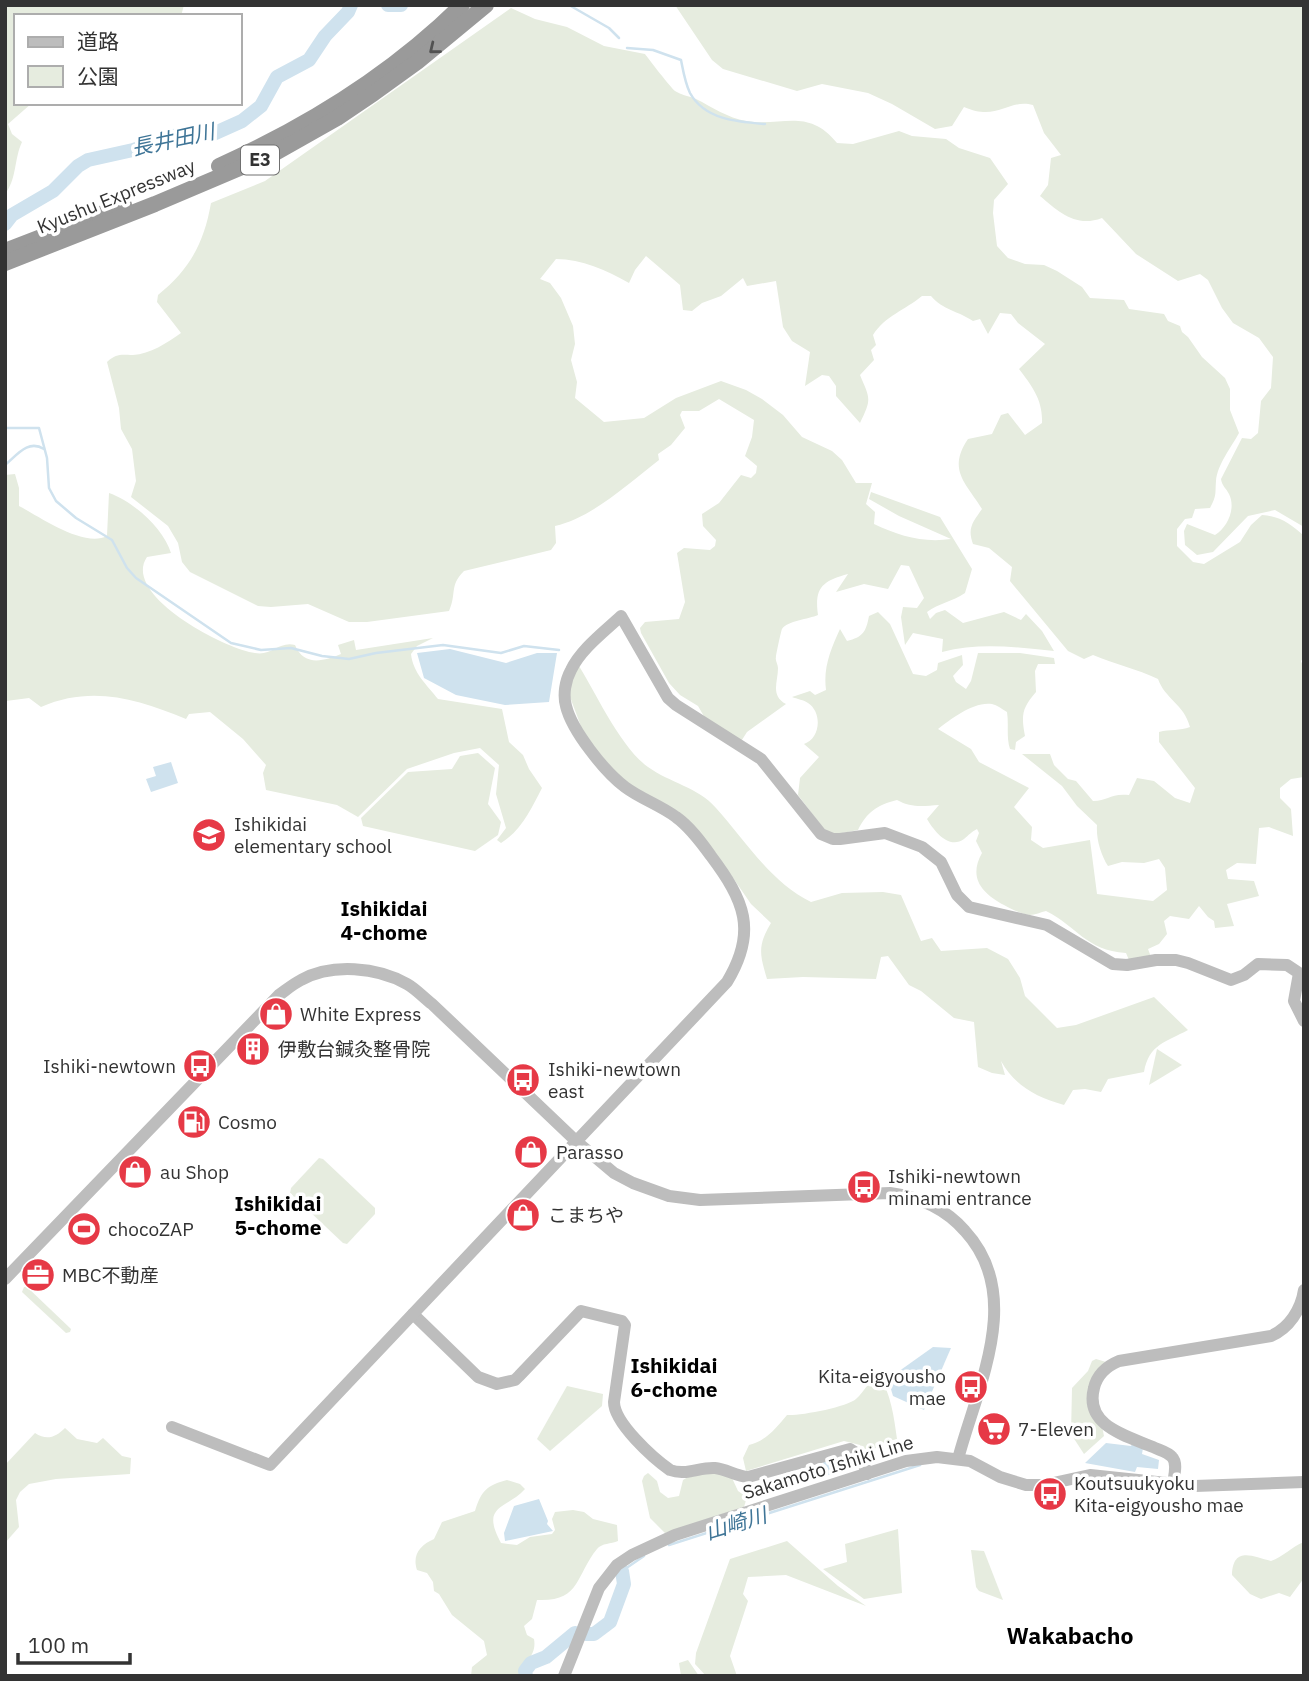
<svg xmlns="http://www.w3.org/2000/svg" width="1309" height="1681" viewBox="0 0 1309 1681" font-family="'IBM Plex Sans','Noto Sans JP',sans-serif">
<style>
.green{fill:#e6ecdf}
.water{fill:#cfe2ee}
.lines{fill:none;stroke-linecap:round;stroke-linejoin:round}
.stream{stroke:#cfe2ee;stroke-width:2.5}
.river{stroke:#cfe2ee;stroke-width:14}
.secondary{stroke:#bdbdbd;stroke-width:12}
.highway{stroke:#9a9a9a;stroke-width:16}
.oneway{stroke:#525252}
.labels{text-anchor:middle;stroke-width:7;stroke-linejoin:round;paint-order:stroke}
.shield{fill:#fff;stroke:#707070;stroke-width:2}
.shield-label{font-size:18px;font-weight:bold;fill:#333}
.street-label{font-size:19px;fill:#333;stroke:#fff}
.poi-label{font-size:19px;fill:#333;stroke:#fff;text-anchor:start}
.water-label{font-size:21px;font-style:italic;fill:#3f7597;stroke:#fff}
.neighbourhood-label{font-size:21px;font-weight:bold;fill:#000;stroke:#fff}
.quarter-label{font-size:23px;font-weight:bold;fill:#000;stroke:#fff}
</style>
<rect width="100%" height="100%" fill="#fff"/>
<g class="green">
<path d="M5,5H184L181,16H16V103H32L8,124L12,134L22,142C14,159 17,179 5,194Z"/>
<path d="M675,5H1304V527L1275,510L1248,516L1213,552L1197,555L1185,545L1184,531L1187,524L1215,535C1228,527 1236,508 1229,494C1226,488 1222,486 1221,479L1242,438L1251,439L1258,433L1261,401L1271,388L1273,357L1259,338L1233,323L1222,308L1208,280L1200,274L1178,281L1136,254L1102,218C1076,228 1059,212 1040,196L1048,185L1051,158L1061,155L1044,133L1033,105C1009,98 998,122 964,107L952,126L935,129L892,104L868,93L822,84L797,91L723,69L712,60Z"/>
<path d="M511,8L535,19L567,27L604,46L645,54C647,57 672,89 675,91C681,95 689,96 696,99C712,107 728,118 746,121C782,127 808,107 837,143L853,144L899,131L912,136L946,139L959,148L990,158L1008,184L994,200L993,213L997,246L1008,258L1025,264L1044,265L1057,271L1082,287L1090,298L1124,300L1129,309L1164,314L1168,321L1180,326L1182,332L1188,337L1202,357L1225,378L1230,389V410L1239,433C1232,446 1217,465 1216,481C1215,494 1217,495 1210,508L1195,509L1192,518L1185,519L1177,529V546L1193,562L1204,564L1240,542L1251,525L1262,515C1280,516 1291,524 1304,536V657L1301,661L1304,669V777L1291,779L1280,788V798L1291,809L1293,836L1269,827L1259,828L1256,864L1237,863L1226,870L1228,879L1254,881L1259,896L1227,904L1234,926L1215,928L1214,921L1208,917L1199,906L1189,919L1170,916L1164,921L1167,934L1159,944L1148,949L1151,957L1129,960L1126,953C1085,950 1078,927 1046,911C1041,912 1035,915 1030,915C1021,914 1011,909 1004,905C982,893 968,878 982,853L976,841L979,833L977,829C971,832 969,835 964,839C949,850 934,831 927,819L939,805C923,806 911,808 897,800C877,805 867,812 858,830L837,834L826,832L798,795L800,778L819,757L804,744C820,739 823,713 808,703C804,700 797,699 792,697L810,691L815,695L826,690C823,667 831,649 840,629L847,641C863,637 866,632 869,616L878,612L890,624L913,674L926,676L937,670L938,663L962,655L963,665L953,676L956,682L966,689L971,681L978,653H1020L1054,658L1055,664H1038L1035,671L1036,692C1022,708 1021,715 1025,736L1016,742L1015,750L1010,749C1006,737 1009,724 1007,712C1002,709 997,705 992,704C974,701 951,719 938,729L971,749L979,762L1029,788L1014,807L1032,827L1031,840L1043,848L1090,840L1097,894L1153,901L1167,890L1165,868L1159,859L1144,863L1122,862L1108,866C1101,855 1096,839 1097,825L1077,806L1062,786L1022,754H1050L1054,765L1068,779L1076,781L1093,801C1108,801 1110,793 1129,795L1137,778L1154,781L1175,798L1190,803L1195,788L1159,742V732C1170,729 1180,731 1190,727C1184,704 1165,699 1158,679C1137,669 1115,664 1093,655L1084,659L1068,651L1010,581L1012,567L989,548L973,544C967,528 973,522 982,509C966,483 947,470 968,439L992,434L1001,415L1008,413L1025,435L1042,423C1043,400 1032,386 1019,369L1045,344L1018,323L1011,314L1000,313L988,334L980,319L973,321C958,311 943,310 931,296H922C905,310 885,316 873,335L876,345L871,350L874,360L860,375C870,399 872,398 860,423L836,396V386L829,376L822,375L805,386L810,352L792,341L783,327L776,281L747,286L743,278L721,296L702,303L692,311L683,310L680,285L646,256L635,270L629,283C606,270 582,259 556,259L540,279L550,283L561,298L573,326L575,344L571,360L577,382L575,398L604,422L644,418L676,398L721,381L746,390L762,399L783,415L802,437L832,451L842,460L856,483H872L866,504L875,512L874,524C899,536 923,543 951,539L899,516L869,499L871,492L940,517L972,569L965,593C952,602 939,603 927,612L930,619L936,613L945,610L963,623L1004,612L1021,620L1026,614L1042,631L1054,651C1016,647 979,642 942,652L943,639L913,633L905,645L901,617L903,607L917,608L924,598L909,566L901,565L888,589L864,584L836,592L848,574C823,581 814,587 818,615C809,619 787,621 782,629C781,631 776,655 776,657C775,661 778,664 778,668C778,682 770,695 786,704L747,732L740,743L705,718L698,706L680,695L669,683L641,633L640,628L645,622L679,619L685,602L677,553L684,548L710,550L715,546L716,540L703,526L702,514L719,503L741,475L751,478L756,473L757,466L745,456L752,437L754,420L719,399L699,411H682L680,415L685,428L671,445L658,454L659,460C629,483 592,518 555,526L556,543L551,550L464,571C449,586 457,593 449,611L367,622H349L308,604L271,607L258,606L190,572L182,562L178,543L168,526L131,497L136,481L132,449L121,429L119,408L107,362C117,353 121,355 133,355C150,354 167,343 181,333L157,302L158,295C190,269 204,243 211,203L265,181Z"/>
<path d="M15,474L19,488V506C40,517 84,548 107,536L109,493C133,501 164,529 171,553L147,557C121,595 225,649 255,653C272,656 279,641 295,645C304,667 324,661 341,654L338,645L354,640L356,650L433,638L417,646L411,654C413,673 427,685 438,699L502,709L509,742L523,755L529,769L542,788C531,809 522,830 501,843L497,840L506,828L496,794L499,765L480,748L454,753L407,769L358,817L337,805L266,790L263,773L266,765L243,739L210,712L189,714L186,719C137,699 92,685 41,707L29,698L6,701L5,475Z"/>
<path d="M576,661C595,691 620,747 648,767C670,783 698,787 716,808C745,840 771,883 811,902L842,893L883,892L901,895L921,941L932,938L941,951L987,948L1008,959L1020,978L1025,996L1057,1028L1076,1025L1154,997L1188,1030C1166,1042 1149,1044 1144,1072L1108,1079L1101,1092L1085,1089L1073,1090L1064,1105C1036,1097 1015,1086 1001,1061L1005,1075L992,1073L978,1067L974,1022L954,1018L921,991L909,985L888,956L881,957L876,979L803,977L767,979C760,955 757,946 771,923L751,904L731,875L689,826L635,794L585,737L567,689Z"/>
<path d="M478,753L495,768L488,804L501,822L498,835L475,851L363,826L361,818L408,772L452,769L460,756Z"/>
<path d="M1157,1049L1182,1065L1149,1085Z"/>
<path d="M319,1158L323,1159L375,1208V1214L347,1244L343,1243L290,1193L291,1188Z"/>
<path d="M24,1287H27L71,1329L70,1332L66,1333L22,1292Z"/>
<path d="M1096,1359L1106,1362L1092,1378L1104,1436L1084,1454L1071,1434L1072,1388L1088,1371L1092,1361Z"/>
<path d="M879,1375C891,1394 894,1417 897,1439L882,1443L868,1454L860,1445L844,1441L746,1471L743,1458L749,1445C766,1441 776,1428 787,1415C800,1416 847,1407 856,1399C865,1391 868,1381 879,1375Z"/>
<path d="M567,1386L603,1394L602,1406L550,1451L537,1439Z"/>
<path d="M65,1428L77,1439L97,1443L103,1438L122,1456L131,1458L130,1474L56,1479L29,1484L20,1492L16,1500L19,1527L5,1543V1465L35,1433C47,1441 56,1437 65,1428Z"/>
<path d="M715,1472L732,1478L738,1491L747,1497L744,1507L665,1533L650,1518L642,1481L644,1476L648,1473L657,1481L660,1492L668,1498L679,1496L683,1480L688,1477Z"/>
<path d="M507,1480L520,1484L525,1489C506,1510 480,1504 501,1543L517,1545L530,1537L552,1534L555,1530L552,1519L555,1512L573,1510L584,1512L593,1519L617,1525L618,1541C611,1544 602,1543 597,1549C575,1576 581,1602 537,1600L532,1619L524,1626L527,1635L534,1639C537,1656 524,1661 521,1676H471L472,1667L487,1655L484,1641L452,1615L439,1594L434,1591L433,1582L427,1573L417,1570C412,1555 420,1545 434,1539L442,1522L475,1511C481,1491 487,1485 507,1480Z"/>
<path d="M898,1529L902,1593L864,1599L823,1569L847,1562L845,1544Z"/>
<path d="M787,1541L838,1586L866,1606L786,1575L748,1577L743,1594L748,1601L730,1656L737,1676H706L695,1664L696,1653L730,1559Z"/>
<path d="M1304,1542V1578L1290,1597L1279,1593L1261,1599L1250,1594L1232,1575C1233,1546 1252,1556 1271,1561C1283,1557 1291,1547 1304,1542Z"/>
<path d="M971,1550L984,1551L1003,1600L979,1591L976,1587Z"/>
<path d="M688,1660L699,1676H681L679,1663Z"/>
</g>
<g class="water">
<path d="M450,649L506,663L537,653H557L549,702L505,705L456,695L424,678L417,653Z"/>
<path d="M171,762L178,783L151,792L146,779L156,776L153,767Z"/>
<path d="M933,1347L951,1348L924,1410L893,1396L888,1379Z"/>
<path d="M1106,1443L1131,1446L1132,1444L1143,1448L1142,1454L1159,1460L1158,1469L1137,1467L1135,1472L1085,1463Z"/>
<path d="M848,1455L852,1466L826,1476L823,1462Z"/>
<path d="M539,1499L548,1521L547,1524L553,1531L505,1541L504,1533L514,1506Z"/>
</g>
<g class="lines">
<g class="stream">
<path d="M569,5L609,28L619,38"/>
<path d="M627,48L653,50L681,60C683,70 685,83 690,93C705,120 738,122 765,124"/>
<path d="M5,428H39L47,458L49,488L56,501L76,518L112,540L127,568L136,578L231,643L261,650L291,648L322,656L349,659L376,653L443,645L501,653L524,646L559,650"/>
<path d="M5,465C17,455 28,439 44,449"/>
<path d="M669,1545L920,1465"/>
<path d="M622,1571L644,1556"/>
</g>
<g class="river">
<path d="M388,5H401"/>
<path d="M5,224L12,215L53,191L78,166L88,160L133,150L172,136L213,134L242,121L261,106L277,77L309,60L325,36L348,12L351,5"/>
<path d="M586,1634H594L610,1622L624,1584L622,1571"/>
<path d="M526,1676L525,1671L531,1663L546,1657L575,1633"/>
</g>
<g class="secondary">
<path d="M5,1279L279,995C286,990 293,984 301,980C332,963 377,967 407,984C416,989 424,998 432,1004L576,1141L614,1173L633,1183L669,1196L700,1200L890,1193C920,1197 945,1208 965,1231C1025,1296 977,1387 958,1459"/>
<path d="M413,1314L478,1377L497,1384L515,1380L519,1376L581,1311L622,1321L625,1325L614,1402C614,1423 653,1458 670,1470C686,1476 699,1467 715,1468C726,1469 736,1476 748,1477L850,1449L861,1456L867,1474"/>
<path d="M172,1427L270,1465L727,982C758,931 744,900 711,856C701,842 690,827 676,817C660,805 641,799 625,787C605,772 572,731 566,706C563,695 565,681 571,670C581,649 604,632 621,616L668,698L676,705L761,759L821,834L833,839H840L885,833L922,847L941,862L957,895L969,907L1047,925L1113,964L1127,965L1156,960H1176L1188,963L1231,980L1244,975L1258,964L1287,965L1299,973L1294,1001L1304,1021"/>
<path d="M1173,1484C1174,1476 1178,1463 1172,1457C1168,1452 1159,1450 1153,1447C1127,1436 1084,1426 1094,1388C1097,1375 1107,1366 1119,1361L1271,1336C1289,1328 1301,1310 1304,1290"/>
<path d="M564,1676L599,1588L617,1565L632,1555L675,1535L906,1461L937,1457L970,1461L1000,1477L1026,1485H1044L1090,1475L1195,1486L1304,1482"/>
</g>
<g class="highway">
<path d="M219,166C308,126 392,74 462,5"/>
<path d="M5,251L124,205"/>
<path d="M5,263L155,204L275,153L337,118L374,93L417,62L486,5"/>
</g>
</g>
<defs><path id="oneway-chevron" d="M-2-3.5L2.5 0L-2 3.5" fill="none" stroke-width="1.6" stroke-linecap="round" stroke-linejoin="round" transform="scale(1.75)"/></defs>
<use class="oneway" href="#oneway-chevron" transform="translate(434 49) rotate(141)"/>
<defs>
<g id="school-disc" transform="scale(1.75)"><circle r="9.5" fill="#e63946" stroke="#fff"/><path d="M0-5L7-2L0 1L-7-2ZM-4 1L0 2.5L4 1V4Q0 6-4 4Z" fill="#fff"/></g>
<g id="shop-disc" transform="scale(1.75)"><circle r="9.5" fill="#e63946" stroke="#fff"/><path d="M-5-2.5h2.3a2.7 3.5 0 0 1 5.4 0H5L5.5 6h-11ZM-1.5-2.5h3a1.5 2.3 0 0 0-3 0Z" fill="#fff"/></g>
<g id="building-disc" transform="scale(1.75)"><circle r="9.5" fill="#e63946" stroke="#fff"/><path d="M-4-6H4V6H1V3H-1V6H-4ZM-2.5-4.3h1.7v1.8h-1.7ZM.8-4.3h1.7v1.8H.8ZM-2.5-1h1.7V.8h-1.7ZM.8-1h1.7V.8H.8Z" fill="#fff"/></g>
<g id="bus-disc" transform="scale(1.75)"><circle r="9.5" fill="#e63946" stroke="#fff"/><path d="M-5-6H5V4H4V6H2V4H-2V6H-4V4H-5ZM-3.5-4V0h7V-4ZM-3.5 1.2v1.5H-2V1.2ZM2 1.2v1.5H3.5V1.2Z" fill="#fff"/></g>
<g id="fuel-disc" transform="scale(1.75)"><circle r="9.5" fill="#e63946" stroke="#fff"/><path d="M-5.5-6h7V0h2V4h1.3V-2.5L3-4.5l.8-.8L6-3V5H2.5V1h-1V6h-7ZM-4.2-4.7v3.2H.2V-4.7Z" fill="#fff"/></g>
<g id="stadium-disc" transform="scale(1.75)"><circle r="9.5" fill="#e63946" stroke="#fff"/><path d="M0-5a6.5 5 0 1 0 0 10a6.5 5 0 1 0 0-10ZM-3.5-1.8h7v3.6h-7Z" fill="#fff"/></g>
<g id="office-disc" transform="scale(1.75)"><circle r="9.5" fill="#e63946" stroke="#fff"/><path d="M-6-3h4V-5.5h4V-3h4V5H-6ZM-1-4.5V-3h2v-1.5ZM-6 0V1H6V0Z" fill="#fff"/></g>
<g id="supermarket-disc" transform="scale(1.75)"><circle r="9.5" fill="#e63946" stroke="#fff"/><path d="M-6-5.5h2.5l.6 2H6L4.5 2H-2.5L-4.4-4H-6ZM-1.5 3.2a1.3 1.3 0 1 0 .1 0ZM3 3.2a1.3 1.3 0 1 0 .1 0Z" fill="#fff"/></g>
</defs>
<g fill-rule="evenodd">
<use href="#school-disc" x="209" y="835"/>
<use href="#shop-disc" x="276" y="1014"/>
<use href="#building-disc" x="253" y="1049"/>
<use href="#bus-disc" x="200" y="1066"/>
<use href="#bus-disc" x="523" y="1080"/>
<use href="#fuel-disc" x="194" y="1122"/>
<use href="#shop-disc" x="531" y="1152"/>
<use href="#shop-disc" x="135" y="1172"/>
<use href="#bus-disc" x="864" y="1187"/>
<use href="#shop-disc" x="523" y="1215"/>
<use href="#stadium-disc" x="84" y="1229"/>
<use href="#office-disc" x="38" y="1275"/>
<use href="#bus-disc" x="971" y="1387"/>
<use href="#supermarket-disc" x="994" y="1429"/>
<use href="#bus-disc" x="1050" y="1494"/>
</g>
<g class="labels">
<rect class="shield" x="241" y="145.5" width="38" height="29" rx="5"/>
<g class="shield-label">
<text x="260" y="166">E3</text>
</g>
<g class="street-label">
<text transform="translate(116 196) rotate(-22)" y="7">Kyushu Expressway</text>
<text transform="translate(828 1467) rotate(-17)" y="7">Sakamoto Ishiki Line</text>
</g>
<g class="poi-label">
<text x="234" y="831">Ishikidai<tspan x="234" dy="22">elementary school</tspan></text>
<text x="300" y="1021">White Express</text>
<text x="278" y="1056">伊敷台鍼灸整骨院</text>
<text x="176" y="1073" text-anchor="end">Ishiki-newtown</text>
<text x="548" y="1076">Ishiki-newtown<tspan x="548" dy="22">east</tspan></text>
<text x="218" y="1129">Cosmo</text>
<text x="556" y="1159">Parasso</text>
<text x="160" y="1179">au Shop</text>
<text x="888" y="1183">Ishiki-newtown<tspan x="888" dy="22">minami entrance</tspan></text>
<text x="548" y="1222">こまちや</text>
<text x="108" y="1236">chocoZAP</text>
<text x="62" y="1282">MBC不動産</text>
<text x="946" y="1383" text-anchor="end">Kita-eigyousho<tspan x="946" dy="22">mae</tspan></text>
<text x="1018" y="1436">7-Eleven</text>
<text x="1074" y="1490">Koutsuukyoku<tspan x="1074" dy="22">Kita-eigyousho mae</tspan></text>
</g>
<g class="water-label">
<text transform="translate(173 140) rotate(-12)" y="7">長井田川</text>
<text transform="translate(736 1524) rotate(-17)" y="7">山崎川</text>
</g>
<g class="neighbourhood-label">
<text x="384" y="916">Ishikidai<tspan x="384" dy="24">4-chome</tspan></text>
<text x="278" y="1211">Ishikidai<tspan x="278" dy="24">5-chome</tspan></text>
<text x="674" y="1373">Ishikidai<tspan x="674" dy="24">6-chome</tspan></text>
</g>
<g class="quarter-label">
<text x="1070" y="1644">Wakabacho</text>
</g>
</g>
<rect width="1309" height="1681" fill="none" stroke="#333333" stroke-width="14"/>
<rect x="14" y="14" width="228" height="91" fill="#ffffff" stroke="#adadad" stroke-width="2"/>
<rect x="28" y="37" width="35" height="10" fill="#bdbdbd" stroke="#adadad" stroke-width="2"/>
<text x="77" y="49" font-size="21" fill="#333333">道路</text>
<rect x="28" y="66" width="35" height="21" fill="#e6ecdf" stroke="#adadad" stroke-width="2"/>
<text x="77" y="84" font-size="21" fill="#333333">公園</text>
<path d="M18 1653v10h112v-10" fill="none" stroke="#333333" stroke-width="3.5"/>
<text x="28" y="1653" font-size="21" fill="#333333" stroke="#ffffff" stroke-width="5" paint-order="stroke">100 m</text>
</svg>
